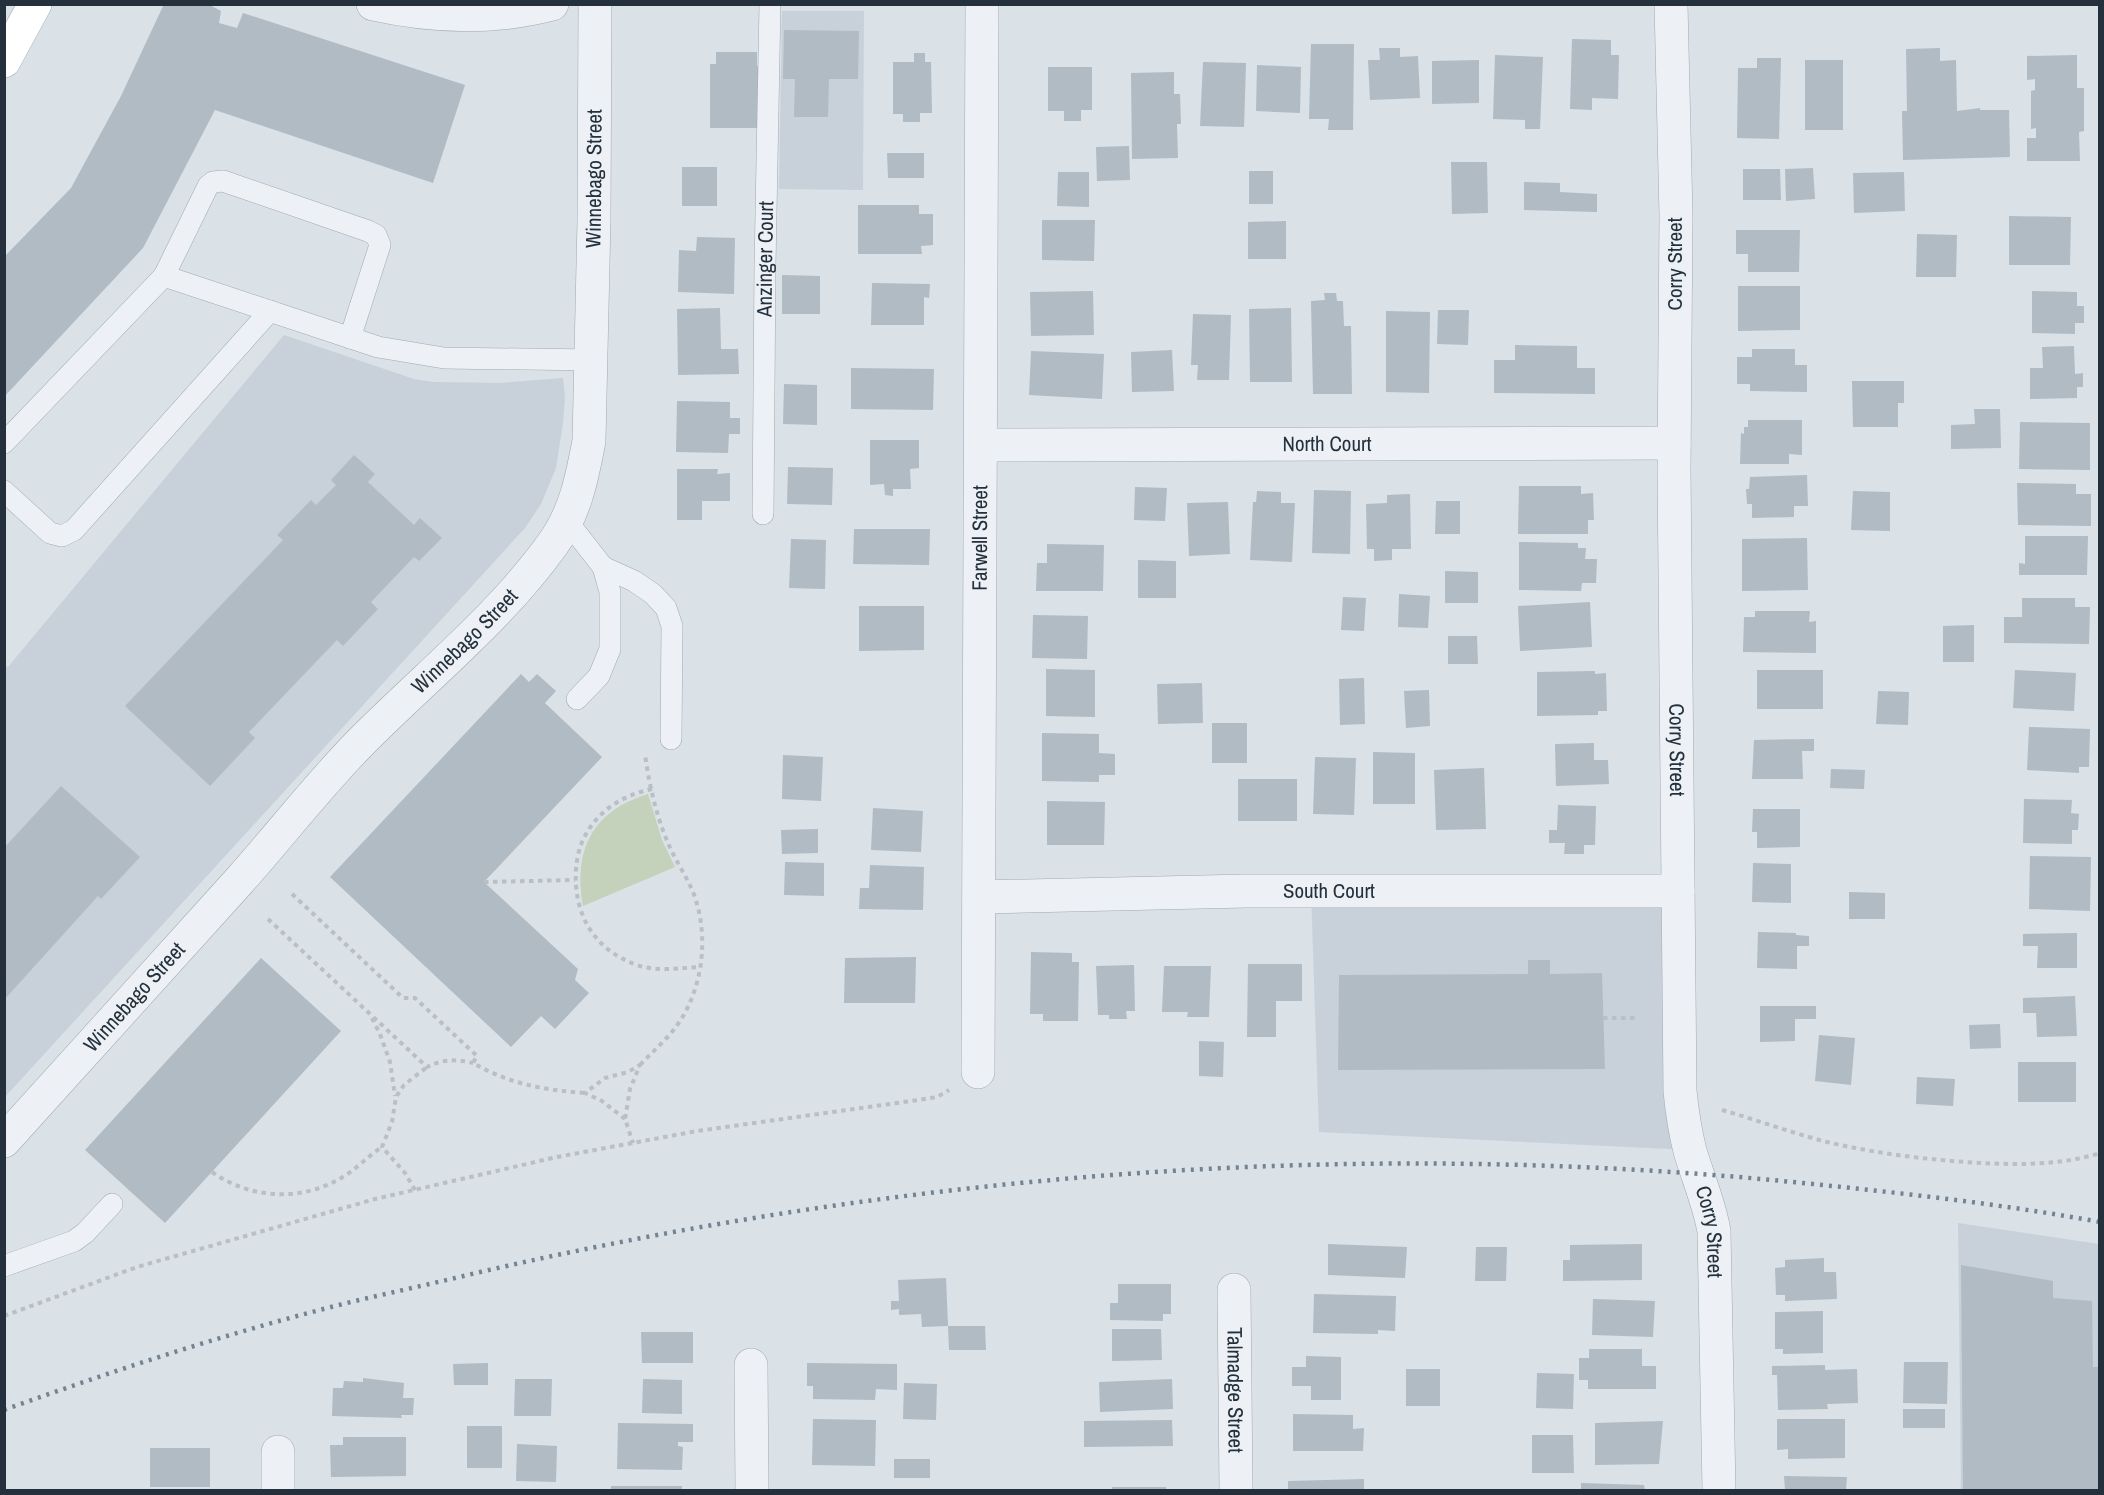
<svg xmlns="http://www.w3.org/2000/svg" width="2104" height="1495" viewBox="0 0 2104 1495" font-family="'Archivo Narrow',sans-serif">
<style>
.built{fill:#c8d1d9}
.green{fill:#c4d1bb}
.building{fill:#b1bbc4}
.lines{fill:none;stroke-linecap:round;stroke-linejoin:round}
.service-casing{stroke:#a0a9b1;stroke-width:22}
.minor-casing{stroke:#a0a9b1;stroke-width:34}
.tertiary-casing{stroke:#a0a9b1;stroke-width:34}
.primary-casing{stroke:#99a7b3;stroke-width:34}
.path{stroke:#b9bfc5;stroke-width:4;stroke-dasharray:4.5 4.5;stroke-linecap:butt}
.service{stroke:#edf1f5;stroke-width:21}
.minor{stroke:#edf1f5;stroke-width:33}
.tertiary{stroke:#edf1f5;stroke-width:33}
.primary{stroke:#fff;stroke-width:33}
.rail{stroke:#738391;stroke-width:4.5;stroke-dasharray:3 6;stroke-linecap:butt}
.labels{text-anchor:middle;stroke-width:4.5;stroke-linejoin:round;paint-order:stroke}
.street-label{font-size:21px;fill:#24313d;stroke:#eaf0f4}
</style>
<rect width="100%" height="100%" fill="#dae1e7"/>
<g class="built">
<path d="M782,11H864L863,190L779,189Z"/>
<path d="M284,335L414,379L433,382L500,383L563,378L565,397L563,423L556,468L541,504L525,528L5,1097L4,665L8,667Z"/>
<path d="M1311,891H1678L1690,1150L1319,1132Z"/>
<path d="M1958,1223L2099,1244V1490H1961Z"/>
</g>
<path class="green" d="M648,794L662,840L675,867L583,906C573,850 592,811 648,794Z"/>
<g class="building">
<path d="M164,4H208L221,11L219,23L237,28L243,13L465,85L433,183L215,110L143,248L4,397V257L71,188L121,96Z"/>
<path d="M784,30L859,31L858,79H829L828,117H794L795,79H783Z"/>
<path d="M1572,39L1611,40V55H1619L1618,99L1592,98V110L1570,109Z"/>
<path d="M1311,44H1354L1353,130H1328L1329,119H1309Z"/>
<path d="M1379,48H1400V57L1418,56L1420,98L1370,100L1368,60H1380Z"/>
<path d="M1940,48V61L1956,60L1957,111L1980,108V110H2009L2010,157L1903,160L1902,111H1907L1906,49Z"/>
<path d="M716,52H757V66H763L762,128H710V64H716Z"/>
<path d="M914,53H925V62H931L932,113H920V122H903V114H893V62H914Z"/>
<path d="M1495,55L1543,57L1540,129H1525V120L1493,119Z"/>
<path d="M2077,55V88H2084V131L2079,132L2080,161H2027V138H2036V128L2031,129V91L2035,90V79L2027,80V56Z"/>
<path d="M1757,58H1781L1779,139L1737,138L1738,68H1757Z"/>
<path d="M1479,60V103L1432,104V61Z"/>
<rect x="1805" y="60" width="38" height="70"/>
<path d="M1203,62L1246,63L1244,127L1200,126Z"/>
<path d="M1257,65L1301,67L1300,113L1256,111Z"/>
<path d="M1048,67H1092V110H1081V121H1064V111H1048Z"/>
<path d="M1174,72V94H1180L1181,124H1177L1178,158L1132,159L1131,73Z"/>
<path d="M1129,146L1130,180L1097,181L1096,147Z"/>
<path d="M887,153H924V178H888Z"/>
<path d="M1451,162H1487L1488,213L1452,214Z"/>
<rect x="682" y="167" width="35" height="39"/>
<path d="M1813,168L1815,199L1786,201L1785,169Z"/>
<path d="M1743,169H1780L1781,200H1743Z"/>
<rect x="1249" y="171" width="24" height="33"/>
<path d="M1058,172H1089V207L1057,206Z"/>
<path d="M1904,172L1905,211L1854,213L1853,173Z"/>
<path d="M1524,182L1560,183V192L1597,194V212L1524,210Z"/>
<path d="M858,205H919V214H933V245L921,246L922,254H858Z"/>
<path d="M2009,216L2071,217L2070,265H2009Z"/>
<path d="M1042,220H1095L1094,261L1042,260Z"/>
<path d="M1286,221V259H1248V222Z"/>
<path d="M1736,230H1800L1799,272H1748V254H1736Z"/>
<path d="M1917,234L1957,235L1956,277H1916Z"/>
<path d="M697,237L735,238L734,294L678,292L679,250L696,251Z"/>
<path d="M782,275L820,276V314H782Z"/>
<path d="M872,283L930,284L929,298L924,297V325H871Z"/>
<path d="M1738,286H1800V330L1738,331Z"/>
<path d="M1093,291L1094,335L1031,336L1030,292Z"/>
<path d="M2032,291L2077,292V306H2084V323H2075V334L2032,333Z"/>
<path d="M1324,293H1336L1337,301H1343L1344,326H1351L1352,394H1313L1311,301L1325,300Z"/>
<path d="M720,308L721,349H738L739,374L678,375L677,309Z"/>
<path d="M1291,308L1292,382H1250L1249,309Z"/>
<path d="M1438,310H1469L1468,345L1437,344Z"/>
<path d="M1386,311L1430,312L1429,393L1386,392Z"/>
<path d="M1193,314L1231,315L1229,380H1197L1198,365H1191Z"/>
<path d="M1515,345L1577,346V368H1595V394L1494,393V360H1515Z"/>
<path d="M2074,346L2075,374L2083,373V387H2077V398L2030,399V368H2043L2042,347Z"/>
<path d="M1752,349H1795V365H1807V392L1750,391V384H1737V357H1752Z"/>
<path d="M1172,350L1174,391L1132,392L1131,352Z"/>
<path d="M1031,351L1104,354L1102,399L1029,395Z"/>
<path d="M851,368L934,369L933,410L851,409Z"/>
<path d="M1852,381H1904V403H1898V427H1853Z"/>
<path d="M784,384L817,385V425L783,424Z"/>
<path d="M677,401L730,402V418H740V434H729L728,453L676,452Z"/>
<path d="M1974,409H2000L2001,448L1951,449V425L1975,424Z"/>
<path d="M1748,420H1802V455L1789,454V464H1740L1741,433L1744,434V427H1748Z"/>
<path d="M2020,422L2090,423V470L2019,469Z"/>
<path d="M870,440H919V468L910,469L911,489H893V496L885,495L884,484L870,485Z"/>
<path d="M354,455L375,474L368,482L414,525L420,518L442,538L419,561L414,557L371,602L378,609L343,646L337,640L249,732L255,738L210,786L125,706L283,540L277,535L311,500L316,505L336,485L331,480Z"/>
<path d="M788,467L833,468L832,505L787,504Z"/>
<path d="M677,469H718L717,474L730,473V501H702V520H677Z"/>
<path d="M1807,475L1808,506H1794V517L1752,518V504H1747L1746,489H1749L1750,477Z"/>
<path d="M2017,483L2076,484V494H2091V526L2018,525Z"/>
<path d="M1519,486H1581V494L1593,493L1594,520H1588V534H1518Z"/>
<path d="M1135,487L1167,488L1165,521L1134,520Z"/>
<path d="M1314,490L1351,491L1350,554L1312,553Z"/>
<path d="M1257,491L1281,492V503H1295L1292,562L1250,560L1253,502H1256Z"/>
<path d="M1853,491L1890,492V531L1851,530Z"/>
<path d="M1410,494L1411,549H1392V560L1374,561V549H1367L1366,504L1387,503V495Z"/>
<path d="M1436,501H1460V534H1435Z"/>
<path d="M1228,502L1230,554L1189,556L1187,503Z"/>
<path d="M854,529H930L929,565L853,564Z"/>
<path d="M2025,536H2088L2087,575H2019V563L2025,564Z"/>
<path d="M1807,538L1808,590L1742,591V539Z"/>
<path d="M791,539L826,540L825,589L789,588Z"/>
<path d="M1519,542L1578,543V548H1586L1585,559H1597L1596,583H1582L1581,591L1519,590Z"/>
<path d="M1047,544L1104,545L1103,591H1036L1037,563H1047Z"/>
<path d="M1138,560L1176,561V598H1138Z"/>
<path d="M1445,571L1478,572V603H1445Z"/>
<path d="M1399,594L1430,596L1428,628L1398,627Z"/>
<path d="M1343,597L1366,598L1364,631L1341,630Z"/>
<path d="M2022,598H2075V607H2090L2089,644L2004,643V617H2022Z"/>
<path d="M1590,602L1592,647L1520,651L1518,606Z"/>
<path d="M859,606H924V650L859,651Z"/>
<path d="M1755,611H1810L1809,622L1816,621V653L1743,652L1744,617H1755Z"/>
<path d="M1033,615L1088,616L1087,659L1032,658Z"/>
<path d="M1974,625V662H1943V626Z"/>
<path d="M1448,636H1477L1478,664H1448Z"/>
<path d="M1046,669L1095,670V717L1046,716Z"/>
<rect x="1757" y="670" width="66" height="39"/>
<path d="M2015,670L2076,673L2074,711L2013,708Z"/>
<path d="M1595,671V674L1606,673L1607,711H1598V715L1537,716V672Z"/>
<path d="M521,674L529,682L537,674L556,691L545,703L602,757L484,882L578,969L575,980L589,993L555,1029L541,1016L511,1047L330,877Z"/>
<path d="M1364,678L1365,724L1340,725L1339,679Z"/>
<path d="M1202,683L1203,723L1158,724L1157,684Z"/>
<path d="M1429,690L1430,726L1406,728L1404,691Z"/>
<path d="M1878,691L1909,692L1908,725L1876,724Z"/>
<rect x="1212" y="723" width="35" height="40"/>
<path d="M2029,727L2090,729L2089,767H2079V773L2027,770Z"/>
<path d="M1042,733L1099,734V753L1115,754V775H1099V782L1042,781Z"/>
<path d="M1814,739V751H1802L1803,779H1752L1754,740Z"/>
<path d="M1594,743V760H1608L1609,784L1556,786L1555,744Z"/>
<path d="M1373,752L1415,753V804H1373Z"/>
<path d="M783,755L823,757L821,801L782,799Z"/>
<path d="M1315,757L1356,758L1354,815L1313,814Z"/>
<path d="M1484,768L1486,829L1436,830L1434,770Z"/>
<path d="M1831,769L1865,770L1864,789L1830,788Z"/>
<rect x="1238" y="779" width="59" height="42"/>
<path d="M61,786L140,857L101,899L98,896L4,1000V848Z"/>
<path d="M2024,799L2072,800L2071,813L2079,814L2078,830H2072V844L2023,843Z"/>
<path d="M1047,801L1105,802L1104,845H1047Z"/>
<path d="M1558,805L1596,806L1595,845H1584V854H1564L1565,843H1549V830H1557Z"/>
<path d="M873,808L923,811L921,852L871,850Z"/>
<path d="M1753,809H1800V847L1757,848V832H1752Z"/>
<path d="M818,829V853L782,854L781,830Z"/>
<path d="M2030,856L2091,857L2090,911L2029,909Z"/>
<path d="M785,862L824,863V896L784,895Z"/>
<path d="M1753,863L1791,864V903L1752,902Z"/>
<path d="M870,865L924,867L923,910L859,909L860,888H869Z"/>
<path d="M1849,892L1885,893V919H1849Z"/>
<path d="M1758,932L1796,933V935L1809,936V946H1797V969L1757,968Z"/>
<path d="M2077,933V968H2037L2038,946H2023V934Z"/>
<path d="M1031,952L1072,953V962H1079L1078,1021H1043V1014H1030Z"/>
<path d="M916,957L915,1003H844L845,958Z"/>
<path d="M261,958L341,1031L165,1223L85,1150Z"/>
<path d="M1528,960H1550V974L1602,973L1605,1069L1338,1070L1339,975L1528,974Z"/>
<path d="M1248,964H1302V1001H1276V1037H1247Z"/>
<path d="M1134,965L1135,1011H1126L1127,1019H1109V1015H1098L1096,966Z"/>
<path d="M1164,966H1211L1209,1017H1187L1188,1012H1162Z"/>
<path d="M2075,996L2077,1036L2037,1037L2036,1013H2023V998Z"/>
<path d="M1760,1006H1816V1019H1795V1041L1760,1042Z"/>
<path d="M2000,1024L2001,1048L1970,1049L1969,1025Z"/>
<path d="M1819,1035L1855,1038L1851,1085L1815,1081Z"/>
<path d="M1199,1041L1224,1042L1223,1077L1199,1076Z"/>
<rect x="2018" y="1062" width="58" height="40"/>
<path d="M1917,1077L1955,1079L1953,1106L1916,1104Z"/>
<path d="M1328,1244L1407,1247L1405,1278L1328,1275Z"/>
<path d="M1642,1244V1280L1563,1281V1260H1570V1245Z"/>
<path d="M1476,1247H1507L1506,1281H1475Z"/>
<path d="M1824,1258V1272H1836L1837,1299L1785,1301V1295H1776L1775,1268L1785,1267V1260Z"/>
<path d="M1961,1265L2053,1281V1298L2092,1301L2093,1367H2100V1490H1963Z"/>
<path d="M946,1278L948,1326L922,1327L921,1314L899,1315V1309L891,1310V1301H899L898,1280Z"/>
<path d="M1118,1284H1171V1314H1163V1321L1110,1320V1303H1118Z"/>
<path d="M1314,1294L1396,1296L1395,1331L1378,1330V1334L1313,1333Z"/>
<path d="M1593,1299L1655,1301L1653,1337L1592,1335Z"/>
<path d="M1823,1311V1353L1783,1354V1349H1775V1312Z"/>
<path d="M948,1326H985L986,1350H949Z"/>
<path d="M1112,1329H1161L1162,1360L1112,1361Z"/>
<path d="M641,1332H693V1363H642Z"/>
<path d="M1589,1349H1642V1366H1656V1389H1588V1380H1579V1358H1589Z"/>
<path d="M1306,1356L1341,1357V1400H1311V1386H1292V1367H1306Z"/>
<path d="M1904,1362H1948L1947,1404L1903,1403Z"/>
<path d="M488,1363V1385H454L453,1364Z"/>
<path d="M807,1363L897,1364V1390L876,1389L875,1400L813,1399V1386H807Z"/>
<path d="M1825,1365V1370L1857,1369L1858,1403L1827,1404L1828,1409L1778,1410L1777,1375H1772V1366Z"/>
<rect x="1406" y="1369" width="34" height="37"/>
<path d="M1537,1373L1574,1374L1573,1409L1536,1408Z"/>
<path d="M363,1378L404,1383L403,1398H414L413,1415H401L402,1418L332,1416L333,1388H343L344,1381L363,1382Z"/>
<path d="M515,1379H552L551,1416H514Z"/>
<path d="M643,1379L682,1380V1414L642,1413Z"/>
<path d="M1172,1379L1173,1409L1100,1412L1099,1382Z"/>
<path d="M904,1383L937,1384L936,1420L903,1419Z"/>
<rect x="1903" y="1409" width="42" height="19"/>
<path d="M1293,1414L1353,1415V1429L1364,1428L1363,1451H1293Z"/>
<path d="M813,1419L876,1420L875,1466L812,1465Z"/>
<path d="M1777,1419H1845V1458L1788,1459V1449L1777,1450Z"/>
<path d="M1172,1420L1173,1446L1084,1447V1421Z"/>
<path d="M1663,1421L1659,1464L1595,1465V1423Z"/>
<path d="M618,1423L693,1424V1442H678V1446L683,1447L682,1470L617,1469Z"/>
<rect x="467" y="1426" width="35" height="42"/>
<path d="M1532,1435H1573L1574,1473H1532Z"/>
<path d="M343,1437H406V1476L331,1477L330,1445H343Z"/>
<path d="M517,1444L557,1446L556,1482L516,1481Z"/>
<rect x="150" y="1448" width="60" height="39"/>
<rect x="894" y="1459" width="36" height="19"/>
<path d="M1784,1476L1847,1477L1846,1490H1785Z"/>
<path d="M1364,1479V1490H1288V1481Z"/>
<path d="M1581,1483L1644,1485L1645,1490H1581Z"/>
<rect x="611" y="1486" width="71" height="4"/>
<rect x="1112" y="1487" width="54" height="3"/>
</g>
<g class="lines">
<g class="service-casing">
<g id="service">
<path d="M164,276L208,186L213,182L223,181L368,231L376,235L380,245L350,338"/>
<path d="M4,443L164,276L378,347L444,358L592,360"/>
<path d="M4,491L50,533L62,536L74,530L270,311"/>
<path id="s1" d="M763,514L765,266L770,4"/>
<path d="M567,521L603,567L610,592V649L599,676L577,699"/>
<path d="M603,567L634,581L653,594L666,608L672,626L671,739"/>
<path d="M4,1266L74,1241L85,1233L112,1204"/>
</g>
</g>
<g class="minor-casing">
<g id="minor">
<path id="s2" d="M1671,4L1676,216L1674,470L1680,1091C1682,1111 1685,1131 1690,1151C1698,1178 1709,1203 1714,1231L1719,1490"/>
<path id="s3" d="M981,445L1674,443"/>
<path id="s4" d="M979,897L1246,891H1678"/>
<path id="s5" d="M978,1072L982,4"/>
<path id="s6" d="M4,1141C83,1054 162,967 240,880C280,835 317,787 359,744C424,678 498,620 552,545C575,514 582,478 589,441L594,220L595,4"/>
<path id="s7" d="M1234,1290L1236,1490"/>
<path d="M751,1365L752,1490"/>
<path d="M278,1490V1452"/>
</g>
</g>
<g class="tertiary-casing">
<path id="tertiary" d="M373,4C431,17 494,19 552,4"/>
</g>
<g class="primary-casing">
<path id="primary" d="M4,61L35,4"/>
</g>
<g class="path">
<path d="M652,789C623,795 597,811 584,838C579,847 577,859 576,869C573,914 594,950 637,965C657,972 679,968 700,967"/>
<path d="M484,882L575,880"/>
<path d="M292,894L403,998H415L477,1056L473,1063C510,1084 543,1090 585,1093"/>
<path d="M268,919L427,1067C443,1059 456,1059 473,1063"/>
<path d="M372,1018L380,1034L390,1062L395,1096"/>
<path d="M1603,1018H1636"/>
<path d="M640,1065C654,1050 669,1038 680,1021C704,984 709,933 693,892C686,875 675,860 668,843C656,815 649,784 645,754"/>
<path d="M1722,1110C1757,1120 1792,1133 1827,1142C1878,1154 1930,1160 1981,1163C2021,1165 2062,1165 2100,1153"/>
<path d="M625,1119L602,1101L585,1093L605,1078L628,1072L640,1065L630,1089L625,1119L633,1143"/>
<path d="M212,1172C253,1201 307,1202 349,1173C360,1165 370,1155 382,1147"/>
<path d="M415,1190L405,1173L382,1147L392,1122L396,1097L404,1085L427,1067"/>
<path d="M4,1316L137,1267L375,1199L557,1157L697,1131L918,1100L937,1097L949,1090"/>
</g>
<use href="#service" class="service"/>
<use href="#minor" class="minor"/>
<use href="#tertiary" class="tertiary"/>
<use href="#primary" class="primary"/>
<path class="rail" d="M4,1410C118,1369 234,1331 351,1302C393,1292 435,1283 476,1273C912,1172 1357,1138 1803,1183C1902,1193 2001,1204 2100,1222"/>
</g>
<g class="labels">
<g class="street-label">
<text dy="7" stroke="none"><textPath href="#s6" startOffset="1184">Winnebago Street</textPath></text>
<text dy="7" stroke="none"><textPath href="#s1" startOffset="255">Anzinger Court</textPath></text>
<text transform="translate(1675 264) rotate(-90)" y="7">Corry Street</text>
<text dy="7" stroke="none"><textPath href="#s3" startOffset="346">North Court</textPath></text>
<text dy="7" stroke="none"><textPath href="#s5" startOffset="534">Farwell Street</textPath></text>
<text dy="7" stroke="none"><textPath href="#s6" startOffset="680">Winnebago Street</textPath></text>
<text dy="7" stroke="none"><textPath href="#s2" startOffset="746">Corry Street</textPath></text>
<text dy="7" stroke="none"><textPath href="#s4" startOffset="350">South Court</textPath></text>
<text dy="7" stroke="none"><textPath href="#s6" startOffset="194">Winnebago Street</textPath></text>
<text dy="7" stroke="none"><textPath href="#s2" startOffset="1232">Corry Street</textPath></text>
<text dy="7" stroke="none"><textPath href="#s7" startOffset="100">Talmadge Street</textPath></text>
</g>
</g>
<rect width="2104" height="1495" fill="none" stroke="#24313d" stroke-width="12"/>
</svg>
